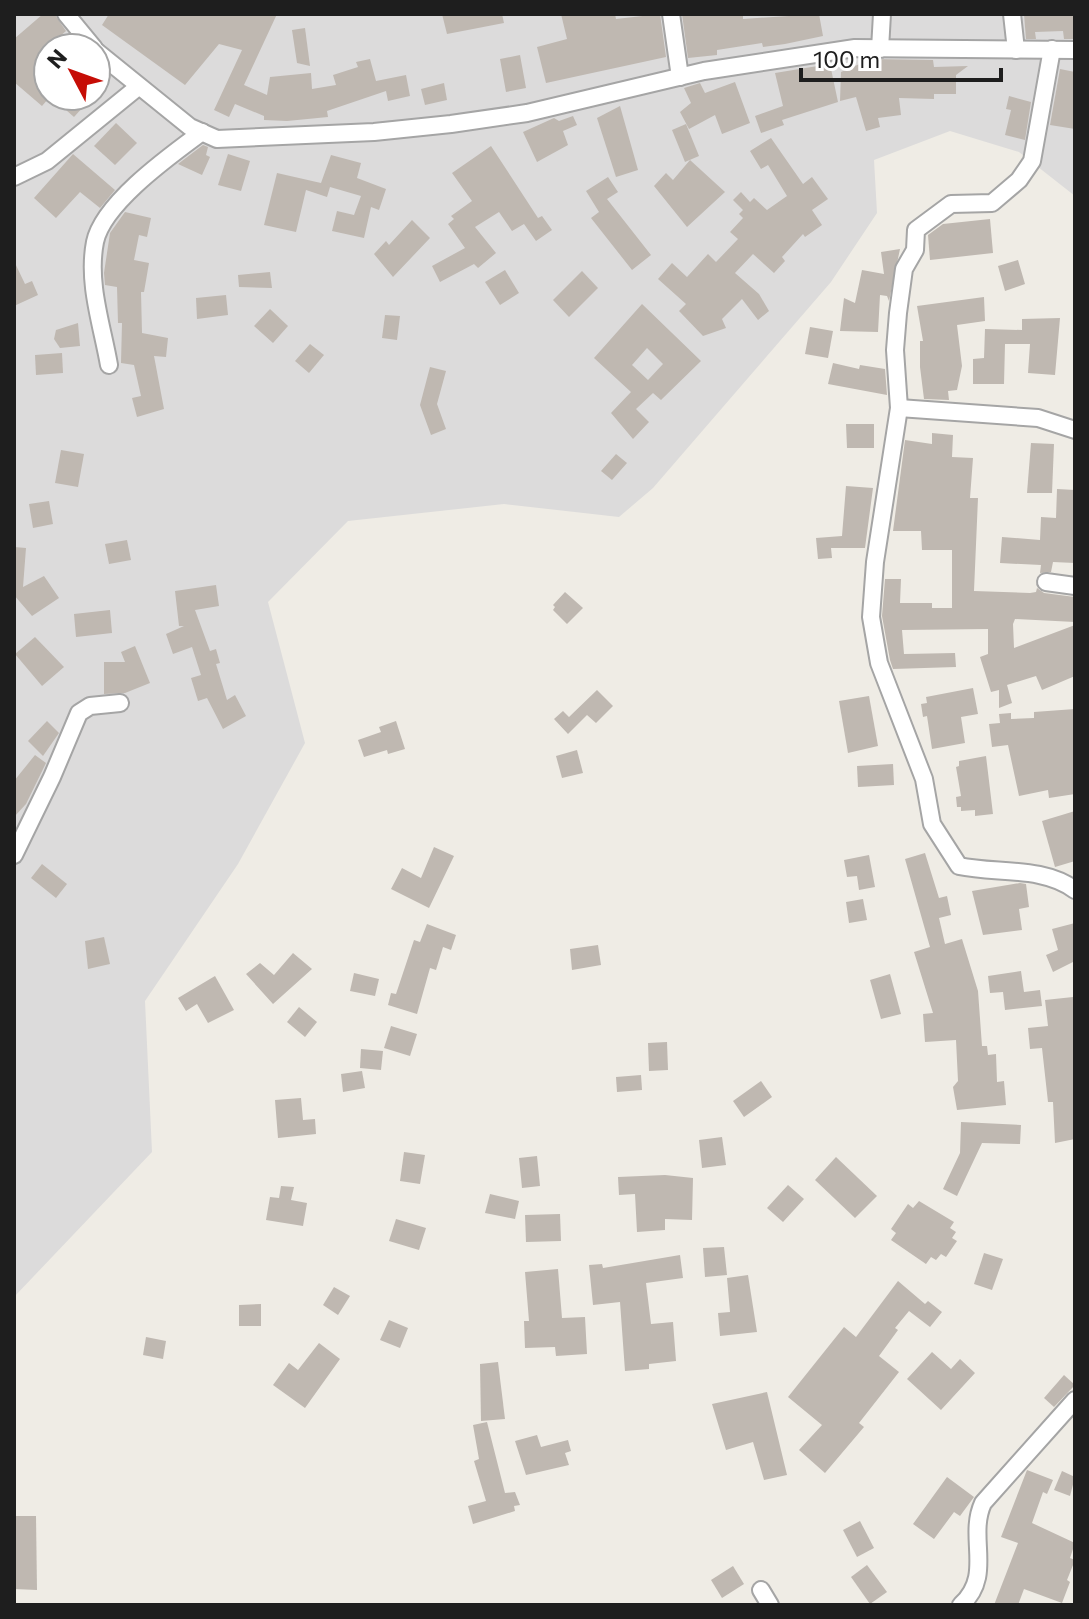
<svg xmlns="http://www.w3.org/2000/svg" width="1089" height="1619" viewBox="0 0 1089 1619" font-family="Commissioner,sans-serif">
<style>
.residential{fill:#dcdbdb;fill-rule:evenodd}
.building{fill:#bfb8b1;fill-rule:evenodd}
.lines{fill:none;stroke-linecap:round;stroke-linejoin:round}
.minor-casing{stroke:#a5a5a5;stroke-width:20}
.minor{stroke:#fff;stroke-width:16}
</style>
<rect width="100%" height="100%" fill="#efece5"/>
<path class="residential" d="M14,14H1075V196L1019,152L950,131L874,160L877,213L831,282L653,488L619,517L504,504L348,521L268,602L305,743L238,864L145,1001L152,1152L14,1297ZM48,48H96V96H48Z"/>
<g class="building">
<path d="M43,14L55,15L66,31L58,38L68,48H48V99L42,106L14,82V39Z"/>
<path d="M109,14H277L244,85L267,95L270,77L311,73L312,89L336,85L333,75L358,67L356,62L370,59L376,81L406,75L410,96L388,101L386,91L327,111L328,117L287,121L264,120V116L235,104L229,117L214,110L242,50L219,44L185,85L102,25Z"/>
<path d="M442,14H502L504,23L447,34Z"/>
<path d="M561,14H615L616,19L660,14L666,57L546,83L537,47L567,39Z"/>
<path d="M682,14H743V19L819,14L823,36L785,44L763,47L762,43L717,50V55L688,58Z"/>
<path d="M1024,14H1075V39H1064L1063,31L1035,32L1036,39H1026Z"/>
<path d="M305,28L310,66L297,63L292,30Z"/>
<path d="M520,55L526,88L506,92L500,59Z"/>
<path d="M871,59L933,60L934,67L968,66L956,75V94H934V99L899,98L901,115L878,118L880,127L866,131L856,97L840,101L841,72Z"/>
<path d="M830,64L838,102L782,120L784,125L761,133L755,116L783,106L775,73Z"/>
<path d="M1060,69L1075,72V129L1050,125Z"/>
<path d="M735,82L750,123L722,134L715,115L689,129L680,112L691,103L684,88L700,83L705,93Z"/>
<path d="M444,83L447,100L425,105L421,89Z"/>
<path d="M50,96H93L74,117Z"/>
<path d="M1009,96L1031,102L1025,140L1005,135L1011,110L1006,109Z"/>
<path d="M620,106L638,170L616,177L597,118Z"/>
<path d="M573,116L577,125L563,131L568,145L537,162L523,132L554,118L559,121Z"/>
<path d="M116,123L137,143L115,165L94,146Z"/>
<path d="M686,124L699,156L685,162L672,130Z"/>
<path d="M771,138L803,184L812,177L828,199L812,210L822,225L805,237L803,234L782,257L785,261L774,273L753,254L735,273L759,294L769,311L758,320L742,299L722,319L726,328L703,336L679,311L686,304L658,279L672,263L687,277L708,254L716,262L738,239L730,232L743,218L739,214L743,210L733,200L741,192L750,202L754,198L767,210L787,196L768,165L761,169L750,151Z"/>
<path d="M203,145L208,147L206,155L210,157L202,175L178,164Z"/>
<path d="M491,146L538,218L542,216L552,230L536,241L524,224L512,231L499,212L475,227L496,253L478,268L474,264L440,282L432,266L465,248L448,224L454,219L451,216L472,201L452,173Z"/>
<path d="M73,154L115,190L100,208L80,192L56,218L34,198Z"/>
<path d="M228,154L250,161L241,191L218,185Z"/>
<path d="M331,155L361,163L357,178L386,189L379,210L371,207L364,238L332,231L337,211L354,215L361,196L330,187L327,197L306,190L296,232L264,225L277,173L321,183Z"/>
<path d="M690,160L725,192L687,227L654,186L666,173L673,180Z"/>
<path d="M608,177L618,192L607,199L651,255L632,270L591,218L599,212L586,191Z"/>
<path d="M125,212L151,218L147,237L139,235L134,260L149,263L144,292H141L142,333L168,338L166,357L154,356L164,409L137,417L132,398L141,396L134,365L121,363L122,323H118L117,287L105,285L104,273L110,233Z"/>
<path d="M990,219L993,253L930,260L928,235L943,224Z"/>
<path d="M412,220L430,238L393,277L374,254L386,241L389,245Z"/>
<path d="M900,249L889,301L887,296L880,295L878,332L840,331L844,298L855,303L862,270L884,274L881,252Z"/>
<path d="M1018,260L1025,284L1005,291L998,266Z"/>
<path d="M14,261L25,284L32,281L38,295L14,306Z"/>
<path d="M505,270L519,293L500,305L485,282Z"/>
<path d="M582,271L598,288L569,317L553,300Z"/>
<path d="M270,272L272,288L239,287L238,275Z"/>
<path d="M226,295L228,315L197,319L196,298Z"/>
<path d="M984,297L985,321L957,325L962,366L957,390L948,391L949,400L924,399L920,367V341H923L917,306Z"/>
<path d="M642,304L701,361L661,400L653,393L636,409L649,422L633,439L611,413L631,392L594,358ZM647,348L663,364L648,380L632,365Z"/>
<path d="M270,309L288,326L273,343L254,326Z"/>
<path d="M385,315L400,316L397,340L382,338Z"/>
<path d="M1060,318L1055,375L1028,373L1030,344H1005L1004,384H973V359L984,358L985,329L1022,330V319Z"/>
<path d="M78,323L80,346L60,348L54,339L56,330Z"/>
<path d="M810,327L833,331L828,358L805,354Z"/>
<path d="M310,344L324,355L309,373L295,361Z"/>
<path d="M62,353L63,373L36,375L35,355Z"/>
<path d="M833,363L859,369L860,365L885,369L887,395L828,384Z"/>
<path d="M430,367L446,371L437,404L446,429L431,435L420,405Z"/>
<path d="M846,424H874V448H847Z"/>
<path d="M932,433L953,435L952,457L973,458L970,498H978L974,591L1030,593L1036,592L1037,588L1044,593L1075,597V622L1015,619L1013,624L1014,648L1075,625V676L1042,690L1036,676L1007,685L1012,703L999,708V690L991,692L980,657L988,654V629L902,630L904,654L955,653L956,667L893,669L890,660L882,616L885,579H901L900,603H932V608H952V550H922L921,531H893L905,440L932,444Z"/>
<path d="M1031,443L1054,444L1052,493H1027Z"/>
<path d="M61,450L84,454L78,487L55,483Z"/>
<path d="M616,454L627,463L612,480L601,471Z"/>
<path d="M846,486L873,488L865,548H831L832,558L818,559L816,538L842,536Z"/>
<path d="M1057,489L1075,490V563L1053,562L1051,572L1040,573L1041,565L1000,563L1002,537L1040,540L1041,517L1056,518Z"/>
<path d="M49,501L53,524L33,528L29,504Z"/>
<path d="M127,540L131,560L109,564L105,544Z"/>
<path d="M14,547L26,548L23,587L44,576L59,598L32,616L14,595Z"/>
<path d="M216,585L219,606L195,610L210,651L216,649L220,663L216,664L227,700L235,695L246,716L223,729L207,698L198,701L191,678L201,675L192,647L173,654L166,634L184,626H179L175,591Z"/>
<path d="M565,592L583,608L567,624L553,610L555,607L553,605Z"/>
<path d="M110,610L112,633L76,637L74,614Z"/>
<path d="M35,637L64,667L42,686L15,654Z"/>
<path d="M135,646L150,683L125,693L104,694V662H125L121,652Z"/>
<path d="M973,688L978,714L961,717L965,743L932,749L927,716L923,717L921,704L927,703L926,697Z"/>
<path d="M597,690L613,706L596,723L587,715L568,734L554,719L563,711L569,717Z"/>
<path d="M869,696L878,746L848,753L839,701Z"/>
<path d="M1075,709V794L1049,798L1048,790L1019,796L1008,745L992,747L989,724L1000,723L999,714L1011,713V719L1034,718V712Z"/>
<path d="M47,721L59,733L43,756L28,741Z"/>
<path d="M396,721L405,749L388,754L387,750L364,757L358,740L381,732L379,727Z"/>
<path d="M577,750L583,773L562,778L556,756Z"/>
<path d="M35,755L46,763L26,804L14,817V781Z"/>
<path d="M986,756L993,814L975,816V810L961,811V807H957L956,797L961,796L956,767L959,766V761Z"/>
<path d="M893,764L894,785L858,787L857,766Z"/>
<path d="M1075,811V861L1055,867L1042,821Z"/>
<path d="M434,847L454,856L429,908L391,889L402,868L421,878Z"/>
<path d="M925,853L939,898L947,896L951,915L939,918L945,944L962,939L978,991L982,1046H987L988,1055L996,1054L997,1082L1004,1081L1006,1105L957,1110L953,1087L958,1081L956,1040L925,1042L923,1014L933,1013L914,952L930,947L905,859Z"/>
<path d="M869,855L875,887L859,890L857,876L847,877L844,860Z"/>
<path d="M42,864L67,884L56,898L31,878Z"/>
<path d="M1020,883L1026,884L1029,907L1019,909L1022,930L983,935L972,891Z"/>
<path d="M863,899L867,920L849,923L846,902Z"/>
<path d="M1075,923V961L1053,972L1046,955L1058,950L1052,929Z"/>
<path d="M427,924L456,935L451,950L443,947L436,970L430,968L417,1014L388,1005L391,993L396,994L414,940L420,942Z"/>
<path d="M104,937L110,964L88,969L85,941Z"/>
<path d="M598,945L601,965L572,970L570,949Z"/>
<path d="M293,953L312,969L273,1004L246,974L260,963L274,975Z"/>
<path d="M1021,971L1024,992L1040,990L1042,1006L1005,1010L1003,992L990,993L988,976Z"/>
<path d="M354,973L379,979L375,996L350,991Z"/>
<path d="M890,974L901,1014L881,1019L870,980Z"/>
<path d="M215,976L234,1010L208,1023L197,1004L186,1011L178,998Z"/>
<path d="M1073,997L1075,1139L1055,1143L1053,1102H1048L1042,1048L1030,1049L1028,1028L1048,1026L1045,1000Z"/>
<path d="M299,1007L317,1022L305,1037L287,1022Z"/>
<path d="M391,1026L417,1034L410,1056L384,1048Z"/>
<path d="M667,1042L668,1070L649,1071L648,1043Z"/>
<path d="M361,1049L383,1051L381,1070L360,1068Z"/>
<path d="M362,1071L365,1088L343,1092L341,1074Z"/>
<path d="M641,1075L642,1090L617,1092L616,1077Z"/>
<path d="M761,1081L772,1097L744,1117L733,1101Z"/>
<path d="M301,1098L303,1120L315,1119L316,1134L278,1138L275,1100Z"/>
<path d="M961,1122L1021,1125L1020,1144L982,1143L957,1196L943,1189L960,1153Z"/>
<path d="M722,1137L726,1165L702,1168L699,1140Z"/>
<path d="M404,1152L425,1155L420,1184L400,1181Z"/>
<path d="M537,1156L540,1186L522,1188L519,1158Z"/>
<path d="M836,1157L877,1196L855,1218L815,1180Z"/>
<path d="M665,1175L693,1178L692,1220L665,1219V1230L637,1232L635,1194L619,1195L618,1177Z"/>
<path d="M788,1185L804,1199L783,1222L767,1208Z"/>
<path d="M281,1186L294,1187L291,1200L307,1203L303,1226L266,1220L270,1197L279,1198Z"/>
<path d="M490,1194L519,1201L515,1219L485,1213Z"/>
<path d="M919,1201L954,1222L950,1228L956,1232L952,1238L957,1241L946,1257L941,1254L936,1260L931,1257L926,1264L891,1240L896,1233L891,1229L908,1204L913,1208Z"/>
<path d="M560,1214L561,1241L526,1242L525,1215Z"/>
<path d="M396,1219L426,1228L419,1250L389,1241Z"/>
<path d="M724,1247L727,1275L705,1277L703,1248Z"/>
<path d="M984,1253L1003,1259L992,1290L974,1284Z"/>
<path d="M680,1255L683,1278L646,1283L651,1324L673,1322L676,1361L649,1364V1369L625,1371L620,1302L593,1305L589,1265L602,1264L603,1268Z"/>
<path d="M558,1269L562,1318L585,1317L587,1354L556,1356L555,1347L525,1348L524,1321H529L525,1272Z"/>
<path d="M748,1275L757,1332L720,1336L718,1313L730,1312L727,1278Z"/>
<path d="M898,1281L925,1304L928,1301L942,1312L930,1327L909,1311L895,1328L898,1330L879,1356L899,1372L859,1423L864,1427L825,1473L799,1450L822,1425L788,1397L844,1327L856,1337Z"/>
<path d="M334,1287L350,1296L338,1315L323,1305Z"/>
<path d="M261,1304V1326H239V1305Z"/>
<path d="M389,1320L408,1328L400,1348L380,1340Z"/>
<path d="M146,1337L166,1341L163,1359L143,1355Z"/>
<path d="M319,1343L340,1359L305,1408L273,1385L289,1363L298,1370Z"/>
<path d="M932,1352L951,1369L960,1359L975,1373L941,1410L907,1379Z"/>
<path d="M498,1362L505,1419L481,1421L480,1364Z"/>
<path d="M1064,1375L1075,1385L1054,1407L1044,1398Z"/>
<path d="M767,1392L787,1475L764,1480L753,1442L726,1450L712,1404Z"/>
<path d="M487,1422L505,1493L515,1492L520,1505L514,1506L515,1511L473,1524L468,1506L486,1501L474,1461L479,1459L473,1425Z"/>
<path d="M537,1435L541,1447L568,1440L571,1451L565,1453L569,1465L526,1475L515,1441Z"/>
<path d="M1027,1470L1053,1480L1047,1494L1043,1492L1032,1523L1075,1543L1070,1558L1075,1560L1067,1580L1070,1582L1062,1603L1024,1589L1018,1605H994L1018,1543L1001,1537Z"/>
<path d="M1062,1471L1075,1477L1070,1496L1054,1490Z"/>
<path d="M947,1477L974,1497L960,1516L954,1512L934,1539L913,1524Z"/>
<path d="M14,1516H36L37,1590L14,1589Z"/>
<path d="M860,1521L874,1548L857,1557L843,1530Z"/>
<path d="M867,1565L887,1592L870,1604L851,1577Z"/>
<path d="M733,1566L744,1584L722,1598L711,1580Z"/>
</g>
<g class="lines">
<g class="minor-casing">
<g id="minor">
<path d="M66,14L94,48"/>
<path d="M671,14L680,77"/>
<path d="M1012,14L1016,50"/>
<path d="M880,49L882,14"/>
<path d="M1052,49L1032,161L1019,180L992,203L951,204L916,230L915,250L904,269L898,313L895,350L899,408L875,562L871,617L879,663L924,779L932,824L959,866C996,874 1043,866 1075,890"/>
<path d="M96,51L190,127L217,139L374,132L451,124L527,113L704,71L855,48L1075,50"/>
<path d="M14,177L47,161L138,87"/>
<path d="M109,365C102,325 87,283 95,242C103,203 171,155 202,132"/>
<path d="M899,408L1038,418L1075,430"/>
<path d="M1046,582L1075,586"/>
<path d="M14,855L52,777L79,713L90,706L120,703"/>
<path d="M761,1590L770,1605"/>
<path d="M961,1605C994,1575 967,1538 983,1503L1075,1400"/>
</g>
</g>
<use href="#minor" class="minor"/>
</g>
<rect width="1089" height="1619" fill="none" stroke="#1e1e1e" stroke-width="32"/>
<g transform="translate(72 72) rotate(311)"><circle r="38" fill="#ffffff" stroke="#a5a5a5" stroke-width="2"/>
<path d="M0-6L14 30L0 20L-14 30Z" fill="#c60d06"/>
<text y="-12" font-size="22" font-weight="bold" text-anchor="middle" fill="#1e1e1e">N</text>
</g>
<path d="M801 68v12h200v-12" fill="none" stroke="#1e1e1e" stroke-width="4"/>
<text x="813" y="68" font-size="24" fill="#1e1e1e" stroke="#ffffff" stroke-width="6" paint-order="stroke">100 m</text>
</svg>
